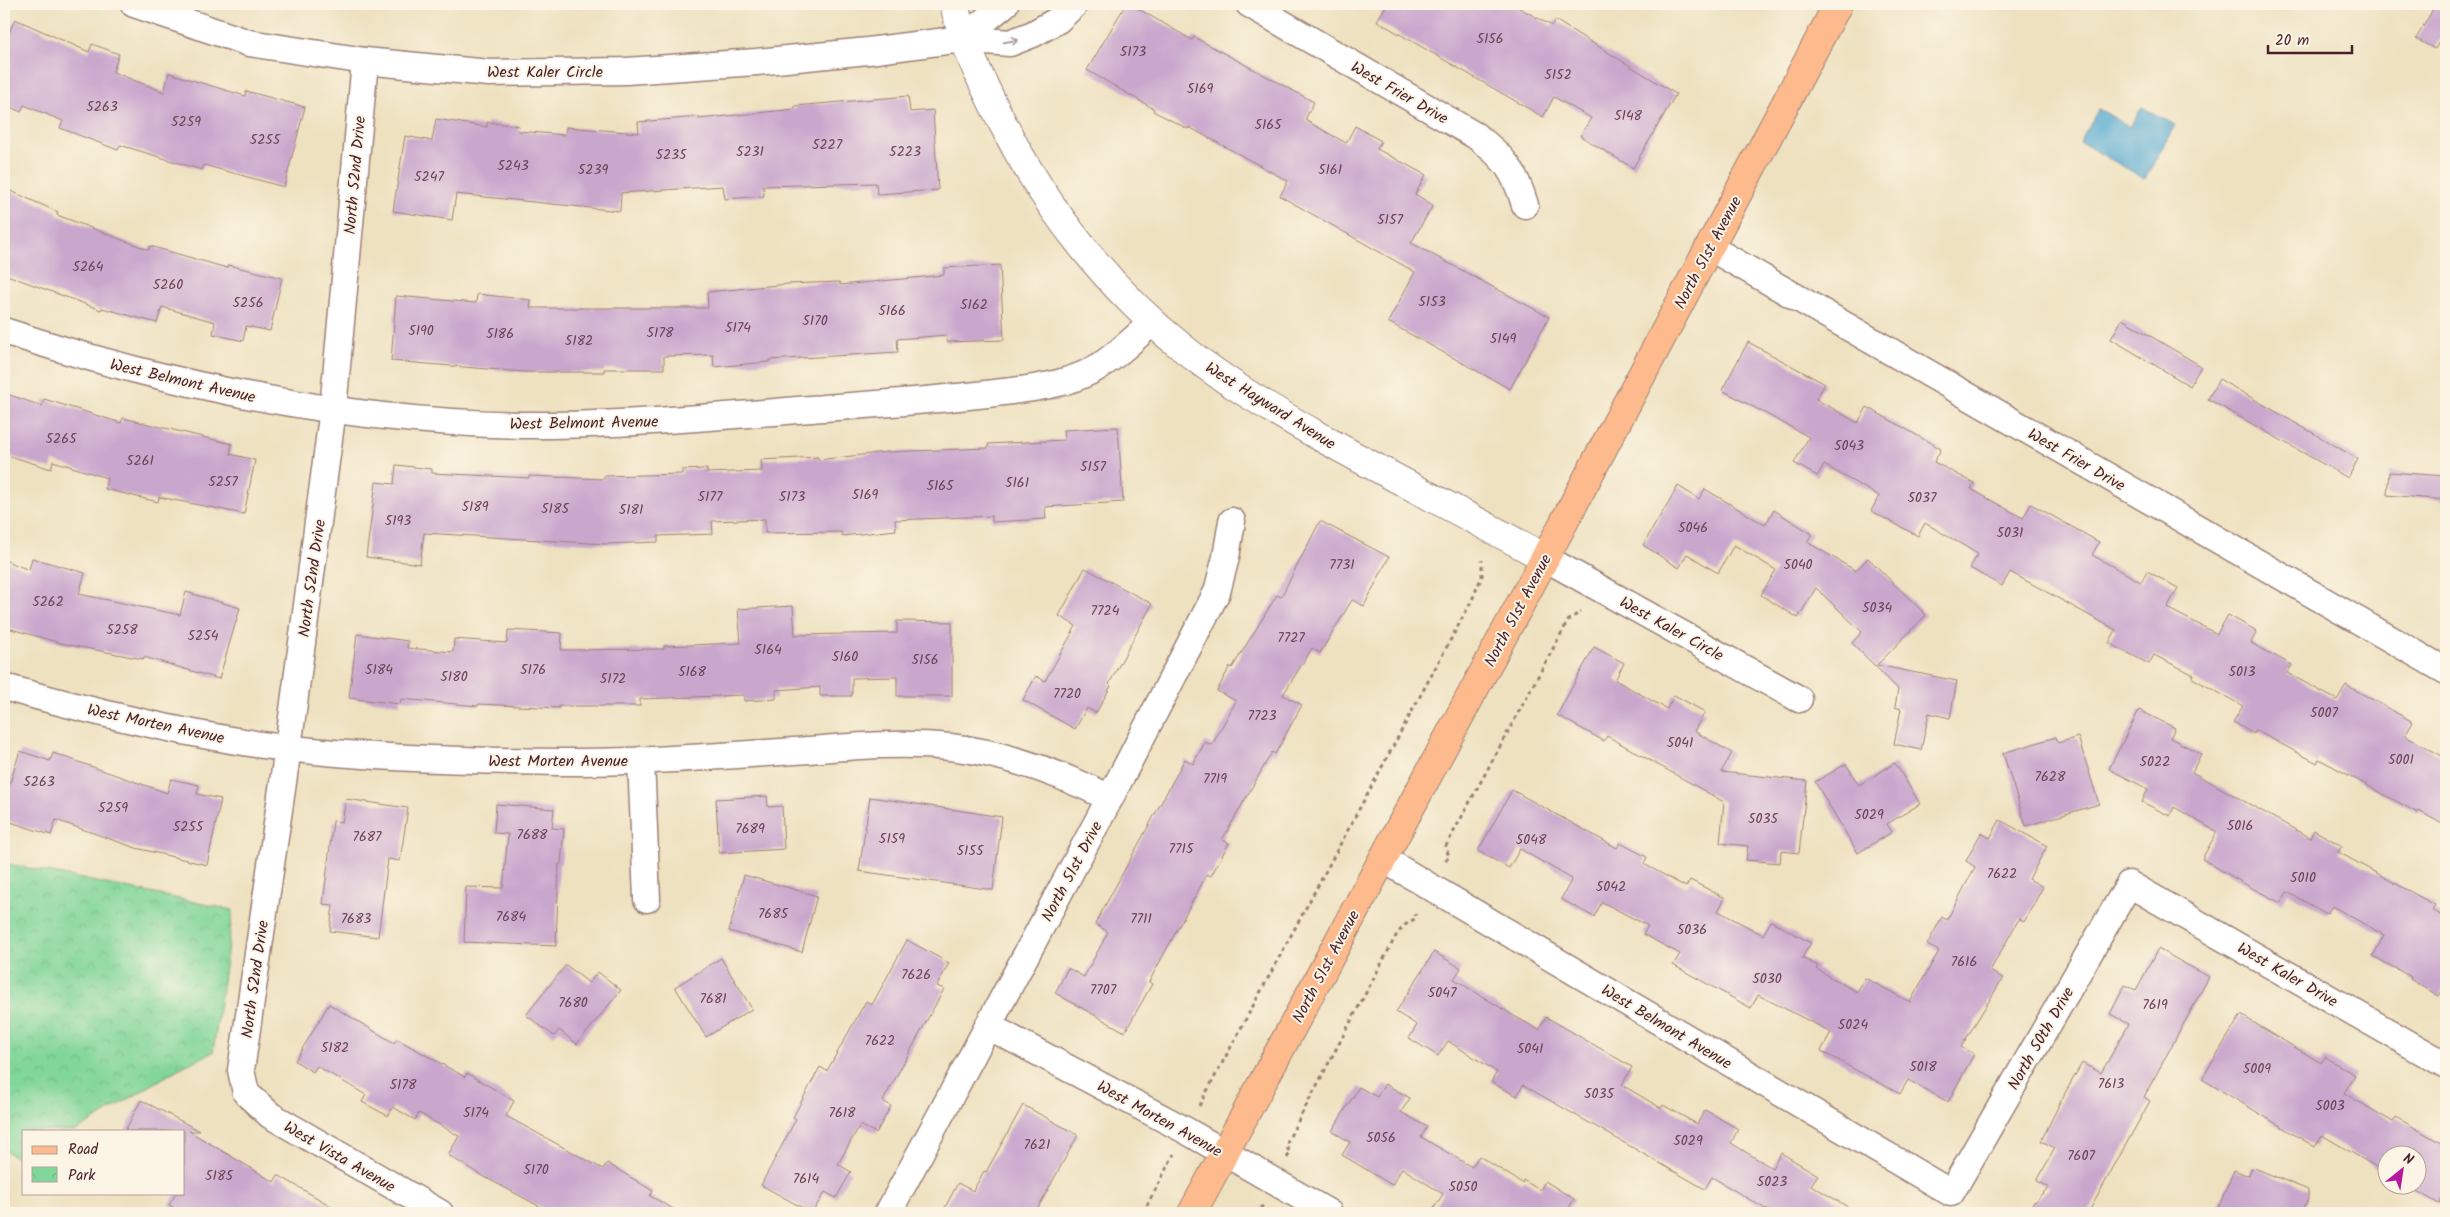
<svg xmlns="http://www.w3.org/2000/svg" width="2450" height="1217" viewBox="0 0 2450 1217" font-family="Kalam,sans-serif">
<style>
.park{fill:url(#park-crowns);stroke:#667a62}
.water{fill:#57aad2;stroke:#50647e}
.building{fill:#c9a7cd}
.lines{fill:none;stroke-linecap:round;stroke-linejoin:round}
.minor-casing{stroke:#9c8076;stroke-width:29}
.tertiary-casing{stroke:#9c8076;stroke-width:30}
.primary-casing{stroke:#9c8076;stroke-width:30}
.path{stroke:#9c8076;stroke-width:3;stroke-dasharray:4 4;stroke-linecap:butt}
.minor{stroke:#fff;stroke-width:26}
.tertiary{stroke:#fff;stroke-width:28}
.primary{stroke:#fcba8d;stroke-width:28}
.oneway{stroke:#ae9aa0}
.labels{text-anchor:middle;stroke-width:4;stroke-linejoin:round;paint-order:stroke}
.number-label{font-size:14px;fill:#6a4154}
.street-label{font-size:16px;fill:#4a1f2b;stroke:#fcf5e5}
</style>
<defs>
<pattern id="park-crowns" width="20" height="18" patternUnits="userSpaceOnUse" patternTransform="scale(1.25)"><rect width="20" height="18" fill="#81d699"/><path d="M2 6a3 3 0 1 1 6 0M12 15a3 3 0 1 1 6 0" fill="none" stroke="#71b784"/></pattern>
</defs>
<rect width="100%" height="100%" fill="#fcf5e5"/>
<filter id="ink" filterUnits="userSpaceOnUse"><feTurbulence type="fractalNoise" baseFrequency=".02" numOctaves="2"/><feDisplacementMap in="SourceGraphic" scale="10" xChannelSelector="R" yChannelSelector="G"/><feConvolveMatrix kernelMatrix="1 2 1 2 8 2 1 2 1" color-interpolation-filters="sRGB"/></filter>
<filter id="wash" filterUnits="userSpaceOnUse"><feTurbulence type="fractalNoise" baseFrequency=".0096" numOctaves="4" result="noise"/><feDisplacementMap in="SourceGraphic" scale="20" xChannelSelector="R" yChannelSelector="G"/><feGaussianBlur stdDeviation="1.12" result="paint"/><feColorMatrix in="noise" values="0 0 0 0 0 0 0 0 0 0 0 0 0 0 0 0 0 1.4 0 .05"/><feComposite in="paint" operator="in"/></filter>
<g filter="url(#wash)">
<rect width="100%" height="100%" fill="#eee1c0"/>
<path class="park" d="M4,863L233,910L213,1052L178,1069L76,1131H24V1162L4,1150Z"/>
<path class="water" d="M2142,107L2175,125L2145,179L2080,142L2099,109L2130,127Z"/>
<g id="blocks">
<g class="building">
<path d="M1126,4H1130L1192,40L1194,37L1314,102L1305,120L1346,143L1355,126L1381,141L1377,149L1426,175L1415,194L1433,205L1411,243L1549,317L1510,389L1388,322L1415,272L1280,196L1288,181L1189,127L1188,129L1153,111L1154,109L1087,70Z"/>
<path d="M1387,4H1512L1552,26L1555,20L1676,94L1633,168L1580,136L1591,118L1554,97L1543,117L1377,21Z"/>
<path d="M2436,4H2446V30L2435,49L2416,39Z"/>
<path d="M15,19L89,52L92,44L119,54L113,72L164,92L169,73L245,96L246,91L305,107L284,187L204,165L202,170L120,145L118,150L60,128L63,121L24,105L21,112L4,104V45Z"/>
<path d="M908,96L910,112L933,110L938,190L877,194L876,183L763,186L764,196L725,199L723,186L621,193L620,211L456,194L452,220L393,211L405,136L432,141L436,119L487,127V122L519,126L518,131L565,135L566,127L639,133L638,122L699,117V119L795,109V106Z"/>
<path d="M4,188L58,212L57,215L149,250L150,246L227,268L228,265L282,278L270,331L246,326L243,341L213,334L215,322L162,307L157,323L102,308L101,310L4,274Z"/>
<path d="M1000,265L1004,340L947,342V335L897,339L898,352L769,360V362L714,367L713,355L664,356V369H604V372H524L391,361L396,296L476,303L477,294L531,300L530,308H708L707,292L788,284L840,282V285L944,275V268Z"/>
<path d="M2122,319L2201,366L2190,386L2111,339Z"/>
<path d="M1748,342L1825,384L1816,399L1858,423L1867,407L1941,449L1934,462L1974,483L1971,489L2023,518L2031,504L2099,542L2092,555L2141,582L2147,571L2178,588L2167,608L2217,634L2228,615L2257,631L2251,643L2292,665L2287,673L2337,700L2346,685L2413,722L2405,736L2446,758V826L2419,811L2418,813L2319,759L2317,763L2255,730L2254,734L2233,722L2243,706L2192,678L2194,675L2154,655L2149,664L2109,643L2116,630L2010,572L2002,586L1970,568L1978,554L1925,523L1918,536L1871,511L1879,496L1824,465L1817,476L1794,463L1809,437L1722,390Z"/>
<path d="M2219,379L2358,459L2348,478L2208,399Z"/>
<path d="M4,393L42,406L44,399L121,423L123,418L232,444L230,454L255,460L244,514L159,497L158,502L105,489L107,478L53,461L51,469L4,454Z"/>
<path d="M1118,427L1123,502L1045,507L1046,519L992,522V516L895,520L896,530L842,536V532L765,533V519L712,521L713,534L658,536V542L606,544L424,533L420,564L366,557L376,482L394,484L396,465L432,469V473L529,478V476L604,479V476L682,474V470L707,469V473L762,471L761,460L818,457V460L887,452L988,448V444L1064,440L1063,430Z"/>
<path d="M2389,472L2446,476V500L2387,495Z"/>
<path d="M1678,486L1699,499L1705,489L1765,525L1774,510L1812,534L1807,542L1856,571L1868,558L1926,615L1877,665L1957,681L1950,718L1929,713L1921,750L1894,744L1901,709L1895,707L1898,689L1852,643L1862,632L1816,588L1798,618L1761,595L1776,570L1734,545L1718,573L1687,554L1679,568L1643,545Z"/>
<path d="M1320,521L1389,557L1364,606L1352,600L1320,653L1312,648L1283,695L1302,705L1275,754L1272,752L1222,840L1229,843L1211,876L1207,874L1149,982L1152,984L1125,1032L1055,993L1068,968L1084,977L1108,932L1095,924L1185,759L1193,764L1205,742L1212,745L1236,701L1217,691L1230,666L1232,668L1277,595L1281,597Z"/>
<path d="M32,558L85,573L79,594L180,615L186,592L240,608L219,679L144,657L143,659L64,644L4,627V560L29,570Z"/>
<path d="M1085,568L1152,604L1109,684L1111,686L1096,713L1087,708L1075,729L1023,700L1036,676L1045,681L1076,626L1059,616Z"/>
<path d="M793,606L795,635L897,633V621L952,622V696H897V677L852,678V696H820V687L776,690V699L744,701V695L640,699V706H559V708L479,704L478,706L401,699L400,704L349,698L357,634L408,641L407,648L453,652L454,639L507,643L508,630L562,633L561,650L664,649V646L741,643L738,609Z"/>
<path d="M1594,647L1624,663L1615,680L1667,709L1674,695L1705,712L1694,731L1732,753L1721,772L1807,781L1799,853L1781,851L1780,863L1746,860L1748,846L1720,843L1724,802L1607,736L1604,741L1557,715Z"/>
<path d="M2139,710L2175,728L2170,738L2201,754L2192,772L2310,838L2314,830L2342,846L2338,852L2435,905L2432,910L2446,918V984L2439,996L2410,979L2411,977L2373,956L2384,935L2332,906L2327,914L2287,892L2281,903L2252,888L2202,859L2217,832L2174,807L2170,816L2142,802L2148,789L2109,769Z"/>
<path d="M2056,737L2058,743L2078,737L2099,804L2026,826L2003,753Z"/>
<path d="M20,751L50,761L53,753L167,793L171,779L199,785L197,794L221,799L207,865L136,848L56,820L51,835L4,820V802Z"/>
<path d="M1895,763L1920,804L1887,824L1892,832L1858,853L1815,782L1846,764L1859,785Z"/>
<path d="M1512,790L1617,848L1620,843L1647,857L1644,864L1686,887L1690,880L1725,898L1718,911L1763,935L1771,921L1811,943L1802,958L1818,966L1816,969L1857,992L1865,978L1910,1002L1939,951L1927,945L1942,917L1947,920L1975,867L1966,861L1981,833L1990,838L2000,820L2047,846L2029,879L2043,887L2024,922L2019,919L1990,971L2003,978L1961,1047L1974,1054L1948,1102L1908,1080L1900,1094L1821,1051L1831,1032L1758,995L1751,1008L1673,965L1680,954L1643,934L1648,926L1602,902L1594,917L1561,899L1572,879L1520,849L1509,868L1478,851Z"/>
<path d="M767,796L768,807L782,806L784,849L719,853L716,799Z"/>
<path d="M870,797L1002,817L993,890L859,871Z"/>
<path d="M346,799L408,808L400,861L388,859L378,937L330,931L333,905L323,904L333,821L342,822Z"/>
<path d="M496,804L554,809L552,828L564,829L561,864H559L556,946L464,942L466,887L503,888L508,834L494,833Z"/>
<path d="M744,875L817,896L802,952L729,931Z"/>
<path d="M907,940L949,963L937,986L944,989L883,1101L891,1106L876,1133L860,1125L838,1164L851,1172L836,1198L825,1192L812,1213L761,1185L796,1119L793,1117L820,1067L827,1071L866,1001L872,1005Z"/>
<path d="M2158,949L2209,977L2144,1097L2150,1101L2088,1213H2023L2049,1187L2037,1181L2055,1148L2041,1141L2065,1093L2082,1063L2101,1073L2129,1024L2110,1014L2125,985L2136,990Z"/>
<path d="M1434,952L1461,968L1454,979L1514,1016L1539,1030L1546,1017L1632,1067L1622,1085L1661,1108L1663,1105L1697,1124L1705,1110L1738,1129L1731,1143L1772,1168L1781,1153L1818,1175L1811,1185L1858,1213H1772L1712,1177L1705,1189L1523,1085L1517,1096L1491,1082L1497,1072L1448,1041L1438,1056L1409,1038L1417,1025L1396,1012Z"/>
<path d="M721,958L752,1009L706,1037L675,987Z"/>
<path d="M566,965L589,983L598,972L621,990L577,1044L559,1030L554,1036L526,1015Z"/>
<path d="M329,1004L394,1043L397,1039L465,1077L467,1073L514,1101L506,1116L603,1169L607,1163L653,1191L650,1196L681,1213H552L479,1174L448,1155L459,1136L419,1113L415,1120L393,1107L388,1116L362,1102L366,1095L317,1066L313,1072L295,1061Z"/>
<path d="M2241,1015L2321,1063L2325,1057L2355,1075L2344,1093L2393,1122L2396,1117L2446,1146V1190L2439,1204L2405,1184H2418V1154H2388V1174L2322,1135L2315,1147L2202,1079Z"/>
<path d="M1385,1084L1410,1098L1401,1112L1427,1127L1421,1137L1472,1167L1479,1156L1522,1183L1523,1180L1540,1190L1545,1181L1574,1199L1569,1208L1578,1213H1431L1443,1194L1402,1168L1392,1185L1342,1155L1350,1142L1332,1131L1359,1087L1377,1097Z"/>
<path d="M141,1100L200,1131H189L274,1182L278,1175L343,1213H183L169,1205L176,1193H184V1131H125Z"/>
<path d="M1023,1105L1078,1135L1035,1213H942L958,1183L973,1191L984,1171L986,1172Z"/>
<path d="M2252,1167L2308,1190V1199L2302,1213H2216L2234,1170L2249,1176Z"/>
</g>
</g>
</g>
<g filter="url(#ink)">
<use href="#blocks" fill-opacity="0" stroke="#9c8076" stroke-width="1"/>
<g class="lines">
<g class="minor-casing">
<g id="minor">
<path d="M134,4L249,43L365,61L489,73L626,71L756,62L868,51L962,39L1010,43L1033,34L1058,20L1075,4"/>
<path d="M1249,4L1476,136C1504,157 1515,171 1525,205"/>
<path d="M962,39L1005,4"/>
<path d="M365,61L333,409L288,748L241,1070L246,1093L270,1115L440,1213"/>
<path d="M1709,247L2446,671"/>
<path d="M4,331C180,389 365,426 551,425C642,424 733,415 824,408C881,404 938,400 995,393C1028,389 1063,386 1093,370C1115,358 1134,338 1153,322"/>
<path d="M1545,558L1799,699"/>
<path d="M4,687C89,711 175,732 262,745C367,759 472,761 578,762C655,762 732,755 809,750C856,746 903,742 950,747C1005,753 1061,774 1110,798"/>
<path d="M641,760L647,899"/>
<path d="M1383,859L1951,1193L2129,884L2446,1065"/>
<path d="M988,1026L1185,1130L1329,1213"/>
<path d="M888,1213L1110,798L1217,592L1226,557L1232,521"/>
</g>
</g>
<g class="tertiary-casing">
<path id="tertiary" d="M954,4C964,47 983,84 1003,124C1046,209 1110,290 1184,349C1225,382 1270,408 1315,434C1391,477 1469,516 1545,558"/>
</g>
<g class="primary-casing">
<path id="primary" d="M1192,1213L1545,558L1838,4"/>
</g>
<g class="path">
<path d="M1445,860L1449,858L1446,846L1568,621L1581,611"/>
<path d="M1199,1106L1472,600L1482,576V560"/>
<path d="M1287,1158L1290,1153L1287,1147L1288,1140L1397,934L1405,925L1416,918L1415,914"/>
<path d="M1143,1213L1174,1154"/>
<path d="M1254,1213L1263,1206"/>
</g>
<use href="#minor" class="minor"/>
<use href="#tertiary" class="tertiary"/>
<use href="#primary" class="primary"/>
</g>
<defs><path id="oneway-shaft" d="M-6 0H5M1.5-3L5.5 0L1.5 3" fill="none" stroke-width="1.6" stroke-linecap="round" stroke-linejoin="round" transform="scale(1.25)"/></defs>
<use class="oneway" href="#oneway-shaft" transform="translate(1011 41) rotate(-9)"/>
</g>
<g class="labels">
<g class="number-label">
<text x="1490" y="43">5156</text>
<text x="1133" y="56">5173</text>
<text x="1558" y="79">5152</text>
<text x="1200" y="93">5169</text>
<text x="102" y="111">5263</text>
<text x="1628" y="120">5148</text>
<text x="186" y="126">5259</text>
<text x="1268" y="129">5165</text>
<text x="265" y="144">5255</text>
<text x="827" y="149">5227</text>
<text x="750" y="156">5231</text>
<text x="905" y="156">5223</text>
<text x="671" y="159">5235</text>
<text x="513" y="170">5243</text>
<text x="593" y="174">5239</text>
<text x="1330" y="174">5161</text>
<text x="429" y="181">5247</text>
<text x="1390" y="224">5157</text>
<text x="88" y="271">5264</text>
<text x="168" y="289">5260</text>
<text x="1432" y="306">5153</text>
<text x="248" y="307">5256</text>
<text x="974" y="309">5162</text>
<text x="892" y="315">5166</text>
<text x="815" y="325">5170</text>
<text x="738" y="332">5174</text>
<text x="421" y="335">5190</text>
<text x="660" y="337">5178</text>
<text x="500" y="338">5186</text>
<text x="1503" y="343">5149</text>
<text x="579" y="345">5182</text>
<text x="61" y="443">5265</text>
<text x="1849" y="450">5043</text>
<text x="140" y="465">5261</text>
<text x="1093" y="471">5157</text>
<text x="223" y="486">5257</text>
<text x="1017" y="487">5161</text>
<text x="940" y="490">5165</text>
<text x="865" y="499">5169</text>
<text x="710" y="501">5177</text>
<text x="792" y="501">5173</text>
<text x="1922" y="502">5037</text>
<text x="475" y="511">5189</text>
<text x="555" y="513">5185</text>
<text x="631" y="514">5181</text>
<text x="398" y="525">5193</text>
<text x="1693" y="532">5046</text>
<text x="2010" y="537">5031</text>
<text x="1342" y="569">7731</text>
<text x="1798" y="569">5040</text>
<text x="48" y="606">5262</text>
<text x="1877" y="612">5034</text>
<text x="1105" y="615">7724</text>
<text x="122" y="634">5258</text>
<text x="203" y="640">5254</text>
<text x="1291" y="642">7727</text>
<text x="768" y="654">5164</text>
<text x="845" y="661">5160</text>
<text x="925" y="664">5156</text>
<text x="379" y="674">5184</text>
<text x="533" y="674">5176</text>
<text x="692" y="676">5168</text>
<text x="2242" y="676">5013</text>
<text x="454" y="681">5180</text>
<text x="613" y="683">5172</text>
<text x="1067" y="698">7720</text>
<text x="2324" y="717">5007</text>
<text x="1262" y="720">7723</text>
<text x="1680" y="747">5041</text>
<text x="2401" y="764">5001</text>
<text x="2155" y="766">5022</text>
<text x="2050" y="781">7628</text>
<text x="1215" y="783">7719</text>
<text x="39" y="786">5263</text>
<text x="113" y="812">5259</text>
<text x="1869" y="819">5029</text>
<text x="1763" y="823">5035</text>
<text x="2240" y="830">5016</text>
<text x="188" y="831">5255</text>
<text x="750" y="833">7689</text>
<text x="532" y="839">7688</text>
<text x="367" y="841">7687</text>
<text x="892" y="843">5159</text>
<text x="1531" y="844">5048</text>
<text x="1181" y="853">7715</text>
<text x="970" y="855">5155</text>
<text x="2002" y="878">7622</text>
<text x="2303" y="882">5010</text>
<text x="1611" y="891">5042</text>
<text x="773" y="918">7685</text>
<text x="511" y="921">7684</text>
<text x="356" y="923">7683</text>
<text x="1141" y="923">7711</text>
<text x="1692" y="934">5036</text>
<text x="1964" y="966">7616</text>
<text x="916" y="979">7626</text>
<text x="1767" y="983">5030</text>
<text x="1103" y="994">7707</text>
<text x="1442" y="997">5047</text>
<text x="713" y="1003">7681</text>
<text x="573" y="1007">7680</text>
<text x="2155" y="1009">7619</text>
<text x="1853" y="1029">5024</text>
<text x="880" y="1045">7622</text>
<text x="335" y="1052">5182</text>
<text x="1530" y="1053">5041</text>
<text x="1923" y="1071">5018</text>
<text x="2257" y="1073">5009</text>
<text x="2111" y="1088">7613</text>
<text x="403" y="1089">5178</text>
<text x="1599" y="1098">5035</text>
<text x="2330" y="1110">5003</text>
<text x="476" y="1117">5174</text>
<text x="842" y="1117">7618</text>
<text x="1381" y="1142">5056</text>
<text x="1688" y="1145">5029</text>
<text x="1037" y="1149">7621</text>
<text x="2081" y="1160">7607</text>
<text x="536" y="1174">5170</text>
<text x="219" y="1180">5185</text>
<text x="806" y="1183">7614</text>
<text x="1772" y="1186">5023</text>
<text x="1463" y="1191">5050</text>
</g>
<g class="street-label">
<text x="545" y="77">West Kaler Circle</text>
<text transform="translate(1400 92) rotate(30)" y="6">West Frier Drive</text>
<text transform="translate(354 175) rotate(-85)" y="6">North 52nd Drive</text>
<text transform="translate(1707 252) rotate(-62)" y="6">North 51st Avenue</text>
<text transform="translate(183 380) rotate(13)" y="6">West Belmont Avenue</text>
<text transform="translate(1271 405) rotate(32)" y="6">West Hayward Avenue</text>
<text transform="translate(584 422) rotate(-1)" y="6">West Belmont Avenue</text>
<text transform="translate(2077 459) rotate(30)" y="6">West Frier Drive</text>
<text transform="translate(311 578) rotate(-82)" y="6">North 52nd Drive</text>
<text transform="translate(1517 610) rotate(-62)" y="6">North 51st Avenue</text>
<text transform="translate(1672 628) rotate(29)" y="6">West Kaler Circle</text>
<text transform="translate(156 723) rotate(12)" y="6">West Morten Avenue</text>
<text x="558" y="766">West Morten Avenue</text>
<text transform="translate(1071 871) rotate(-62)" y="6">North 51st Drive</text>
<text transform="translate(1325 966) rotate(-62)" y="6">North 51st Avenue</text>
<text transform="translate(2288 974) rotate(30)" y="6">West Kaler Drive</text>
<text transform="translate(254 979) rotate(-82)" y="6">North 52nd Drive</text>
<text transform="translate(1667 1026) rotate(31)" y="6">West Belmont Avenue</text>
<text transform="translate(2040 1038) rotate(-60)" y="6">North 50th Drive</text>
<text transform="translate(1160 1118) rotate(29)" y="6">West Morten Avenue</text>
<text transform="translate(340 1156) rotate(30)" y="6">West Vista Avenue</text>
</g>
</g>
<rect width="2450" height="1217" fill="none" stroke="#fcf5e5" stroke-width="20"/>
<rect x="22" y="1130" width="162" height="65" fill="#fcf5e5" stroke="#b59f9b"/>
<rect x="32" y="1146" width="25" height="8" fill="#fcba8d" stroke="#b59f9b"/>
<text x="68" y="1154" font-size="15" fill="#4a1f2b">Road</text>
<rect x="32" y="1167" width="25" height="15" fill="url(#park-crowns)" stroke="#b59f9b"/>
<text x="68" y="1180" font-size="15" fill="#4a1f2b">Park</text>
<g transform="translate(2402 1170) rotate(30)"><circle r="24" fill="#fcf5e5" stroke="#b59f9b"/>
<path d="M0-4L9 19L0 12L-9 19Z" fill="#b5179e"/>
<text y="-8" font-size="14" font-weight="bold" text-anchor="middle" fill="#4a1f2b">N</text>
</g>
<path d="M2268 45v8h84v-8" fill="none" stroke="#4a1f2b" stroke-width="2.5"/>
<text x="2275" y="45" font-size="15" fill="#4a1f2b" stroke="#fcf5e5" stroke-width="4" paint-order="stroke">20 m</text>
</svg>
